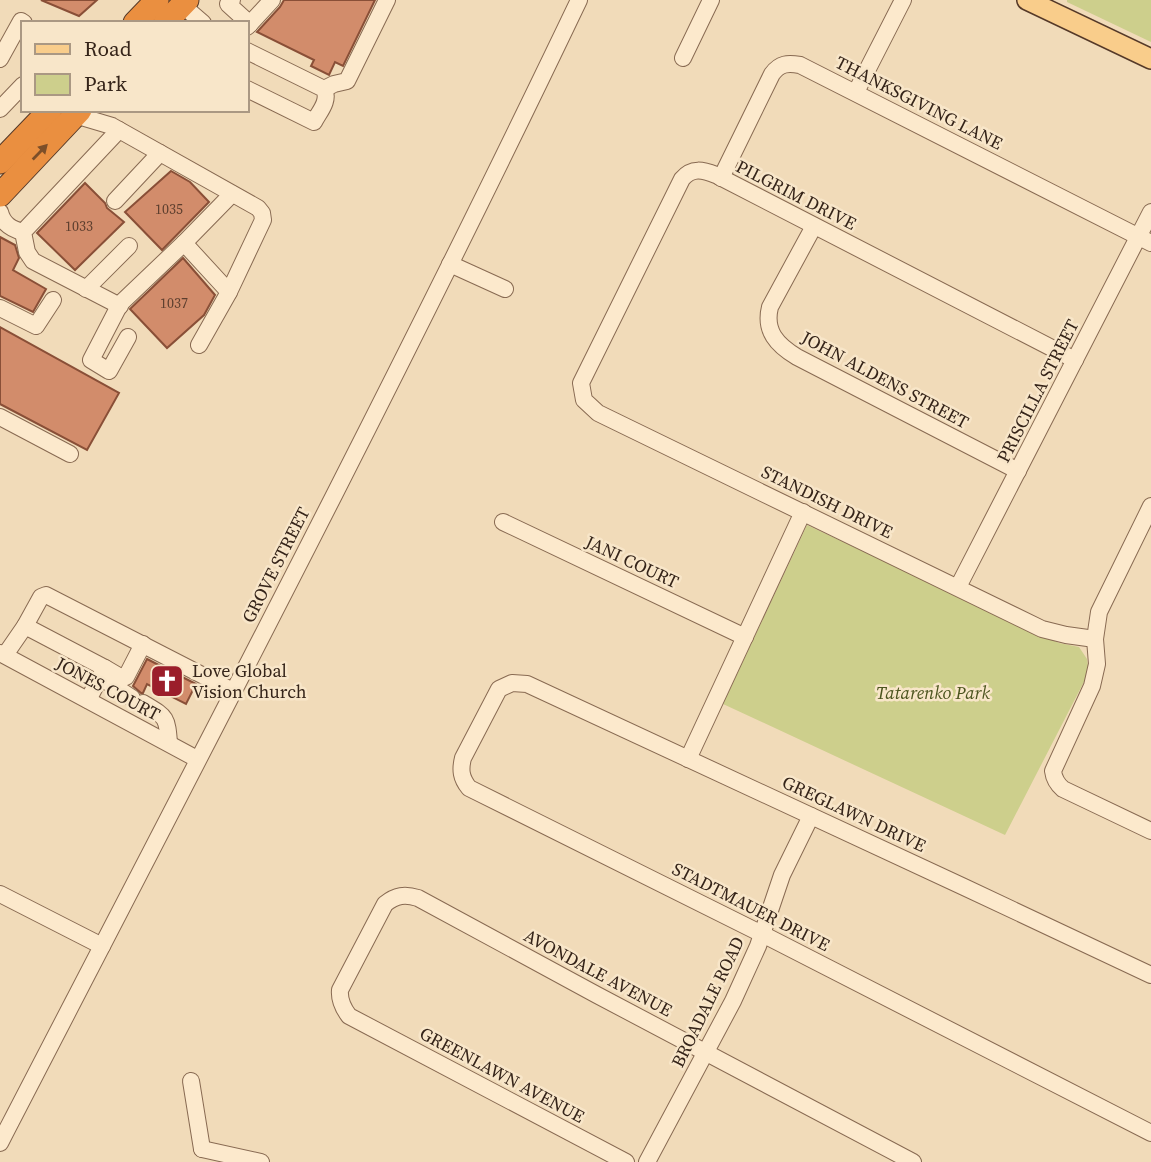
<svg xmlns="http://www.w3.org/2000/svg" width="1151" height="1162" viewBox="0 0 1151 1162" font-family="'Source Serif 4',serif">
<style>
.green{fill:#cdcf8c}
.building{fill:#d28c6b;stroke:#894f37;stroke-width:2}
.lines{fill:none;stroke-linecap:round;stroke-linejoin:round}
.minor-casing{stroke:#886a52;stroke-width:18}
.major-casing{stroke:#553928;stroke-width:22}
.highway-casing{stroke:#553928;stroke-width:25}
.minor{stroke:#fce9cc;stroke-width:16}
.major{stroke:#f9cd8b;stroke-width:19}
.highway{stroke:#ea8f40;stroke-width:23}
.oneway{fill:#7d4f29}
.labels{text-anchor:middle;stroke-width:5;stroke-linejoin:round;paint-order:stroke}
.number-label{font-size:14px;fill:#5c3e2e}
.street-label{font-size:18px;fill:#352419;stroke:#f8e6c9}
.poi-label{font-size:18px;fill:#352419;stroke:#f8e6c9;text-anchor:start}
.park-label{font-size:18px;font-style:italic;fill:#4b541e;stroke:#f8e6c9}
</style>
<rect width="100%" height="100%" fill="#f1dbb9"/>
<g class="green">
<path d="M1067,0H1151V42L1067,2Z"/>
<path d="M807,525L1059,643L1079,647L1087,659L1089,672L1005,835L723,704Z"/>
</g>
<g class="building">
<path d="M41,0H97L79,16Z"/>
<path d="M284,0H375L343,66L335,62L329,75L311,66L314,60L257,32L280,7Z"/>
<path d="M171,171L190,182L209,202L162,250L125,212Z"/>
<path d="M85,183L105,203L107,208L124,222L75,270L37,233Z"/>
<path d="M0,237L15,245L19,258L13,270L46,289L33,312L0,296Z"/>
<path d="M183,258L215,295L204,315L167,348L130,309Z"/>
<path d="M0,327L119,393L87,450L0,404Z"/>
<path d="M147,659L196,684L186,704L147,684L143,693H141L133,686Z"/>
</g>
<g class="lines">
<g class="minor-casing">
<g id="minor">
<path d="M232,0L228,4L250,24"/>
<path d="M182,5L203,23"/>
<path d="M247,27L272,0"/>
<path d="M247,51L324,89C330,101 319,112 314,122L247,89"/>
<path d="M683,58L711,0"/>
<path d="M0,59L21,21L24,23"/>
<path d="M324,89L334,84L347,81L387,0"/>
<path d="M856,92L903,0"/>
<path d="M0,109L23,85"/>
<path d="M75,115L112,126L258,208L262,213L263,220L229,292L199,345"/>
<path d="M119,130L23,232L27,252L33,261L120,306"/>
<path d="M721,178L772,74C780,63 788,63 800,65L1151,243"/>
<path d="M115,201L160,153"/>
<path d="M0,212C3,224 11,229 23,232"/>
<path d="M814,226L770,307C764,331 777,345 797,357L1018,471"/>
<path d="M184,243L232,194"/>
<path d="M450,264L505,289"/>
<path d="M86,289L129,246"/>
<path d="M0,308L36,326L53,300"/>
<path d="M128,337L109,371L91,360L120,304L184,243L229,292"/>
<path d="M1075,360L716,175C703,170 692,167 682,179L581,383L584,400L598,413L1042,629L1066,635L1095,639"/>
<path d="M0,417L70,454"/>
<path d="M1151,506L1099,612L1095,639L1097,664L1092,686L1053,771C1054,779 1057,784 1063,789L1151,831"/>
<path d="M503,522L745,637"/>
<path d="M958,587L1151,212"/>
<path d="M25,626L41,597L46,595L233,691"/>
<path d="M0,653L197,759"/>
<path d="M5,655L25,626L105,668L88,700"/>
<path d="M105,668L122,678L126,677L143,644"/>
<path d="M100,677L132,698"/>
<path d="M143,703C166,717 167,716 169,743"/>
<path d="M688,759L803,512"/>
<path d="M0,894L102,946"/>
<path d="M1151,975L964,887L527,684L512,683L499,689L463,758C460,770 461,778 469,788L762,934L1151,1133"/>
<path d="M191,1081L202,1149"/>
<path d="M0,1143C196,764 395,385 579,0"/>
<path d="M202,1149L261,1162"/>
<path d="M626,1162L349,1016C343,1008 339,1000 340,990L385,904C396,895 405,894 418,898L597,995L913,1162"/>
<path d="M647,1162L733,1001L758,946L782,875L811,816"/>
</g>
</g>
<g class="major-casing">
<path id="major" d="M1027,0L1151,59"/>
</g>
<g class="highway-casing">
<g id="highway">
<path d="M135,23L157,0"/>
<path d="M165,23L187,0"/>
<path d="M0,162L50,110"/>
<path d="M0,195L80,110"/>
</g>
</g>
<use href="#minor" class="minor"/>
<use href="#major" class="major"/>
<use href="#highway" class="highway"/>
</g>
<defs><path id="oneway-solid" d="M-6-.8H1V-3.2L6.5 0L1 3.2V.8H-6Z" transform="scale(1.75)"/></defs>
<use class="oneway" href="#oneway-solid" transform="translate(40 152) rotate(-46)"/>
<defs>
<g id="church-square" transform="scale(1.75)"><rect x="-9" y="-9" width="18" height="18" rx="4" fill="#9b1e2b" stroke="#f8e6c9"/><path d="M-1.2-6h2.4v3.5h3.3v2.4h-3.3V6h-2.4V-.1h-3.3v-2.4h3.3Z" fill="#fff"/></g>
</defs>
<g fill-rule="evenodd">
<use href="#church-square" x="167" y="681"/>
</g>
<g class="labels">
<g class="number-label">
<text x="169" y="214">1035</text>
<text x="79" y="231">1033</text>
<text x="174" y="308">1037</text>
</g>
<g class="street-label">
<text transform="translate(919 103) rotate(27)" y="6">THANKSGIVING LANE</text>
<text transform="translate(796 195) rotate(27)" y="6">PILGRIM DRIVE</text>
<text transform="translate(885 380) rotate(28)" y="6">JOHN ALDENS STREET</text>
<text transform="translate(1038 391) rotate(-63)" y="6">PRISCILLA STREET</text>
<text transform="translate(827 502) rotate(26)" y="6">STANDISH DRIVE</text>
<text transform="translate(632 562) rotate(25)" y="6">JANI COURT</text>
<text transform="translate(276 565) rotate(-63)" y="6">GROVE STREET</text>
<text transform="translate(108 689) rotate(28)" y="6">JONES COURT</text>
<text transform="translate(854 814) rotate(25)" y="6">GREGLAWN DRIVE</text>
<text transform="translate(751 907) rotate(27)" y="6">STADTMAUER DRIVE</text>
<text transform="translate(598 973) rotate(28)" y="6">AVONDALE AVENUE</text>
<text transform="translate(708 1002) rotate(-64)" y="6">BROADALE ROAD</text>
<text transform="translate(502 1075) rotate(28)" y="6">GREENLAWN AVENUE</text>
</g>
<g class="poi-label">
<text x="192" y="677">Love Global<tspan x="192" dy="21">Vision Church</tspan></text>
</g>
<g class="park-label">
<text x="933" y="699">Tatarenko Park</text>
</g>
</g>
<rect x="21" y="21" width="228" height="91" fill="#f8e6c9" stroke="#aa9883" stroke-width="2"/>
<rect x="35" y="44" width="35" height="10" fill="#f9cd8b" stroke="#aa9883" stroke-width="2"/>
<text x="84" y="56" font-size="21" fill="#352419">Road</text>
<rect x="35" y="74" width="35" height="21" fill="#cdcf8c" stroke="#aa9883" stroke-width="2"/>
<text x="84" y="91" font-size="21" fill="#352419">Park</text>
</svg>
